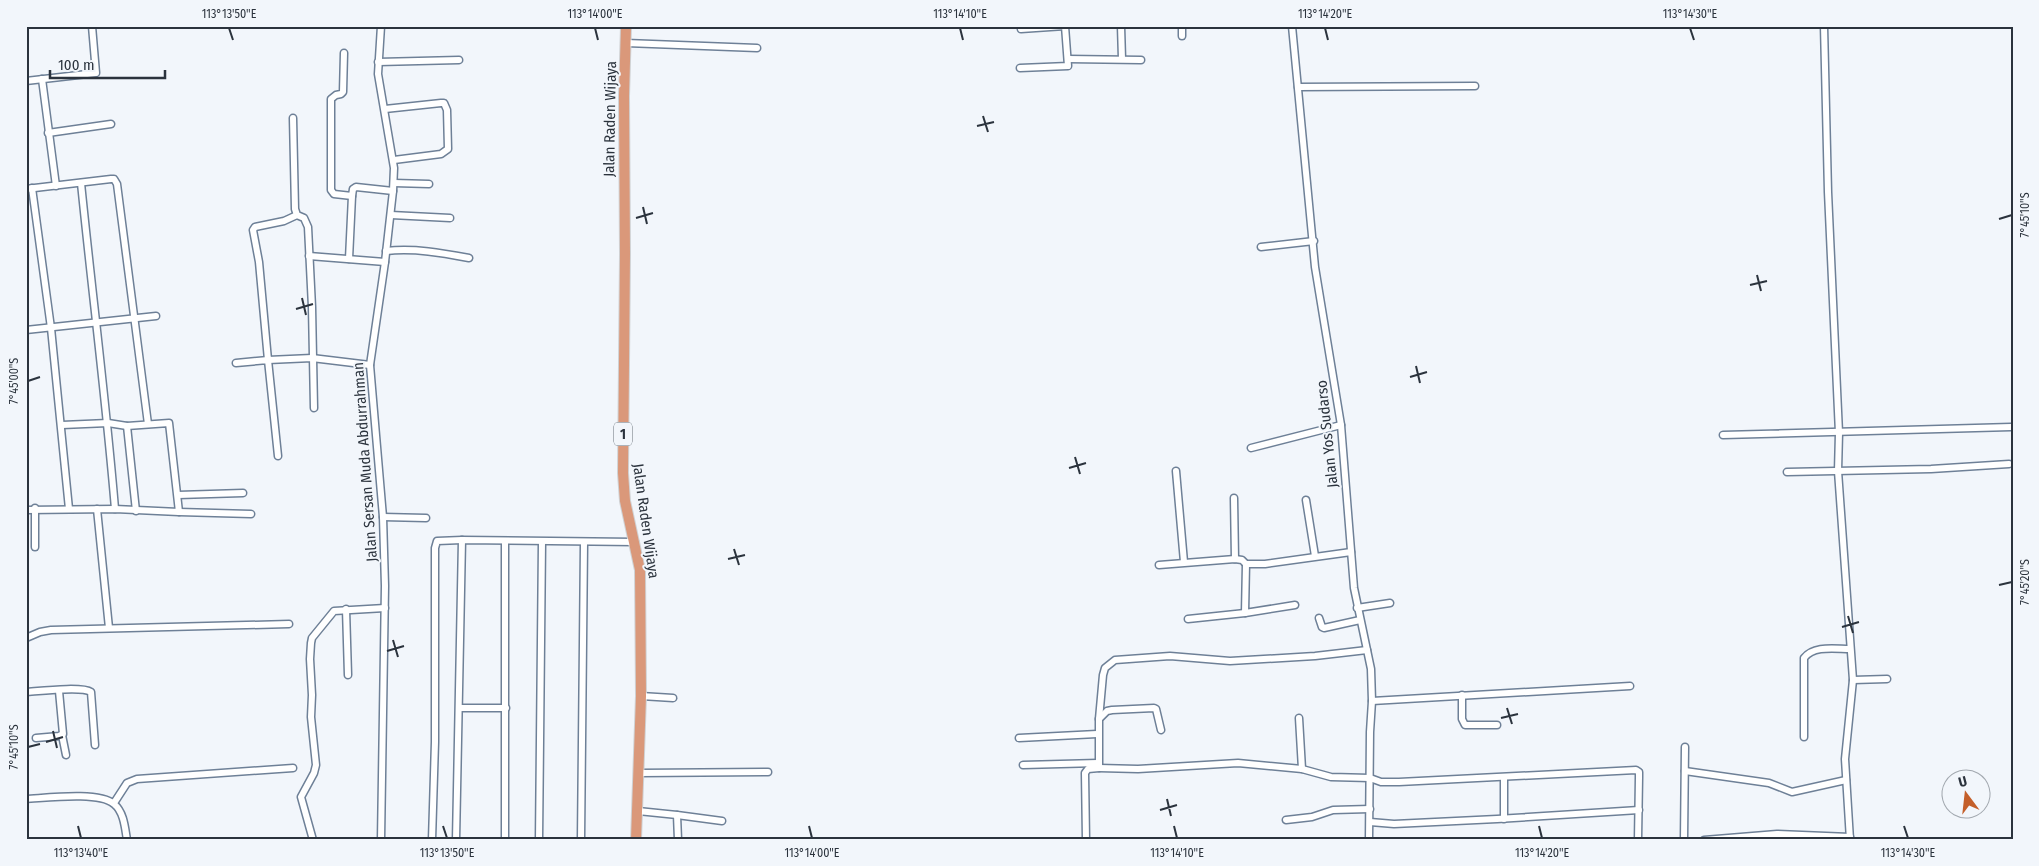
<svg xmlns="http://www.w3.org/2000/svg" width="2039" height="866" viewBox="0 0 2039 866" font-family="'Fira Sans Condensed',sans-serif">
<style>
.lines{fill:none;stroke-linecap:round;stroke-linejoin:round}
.minor-casing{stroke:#6e8097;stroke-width:9}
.trunk-casing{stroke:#d0d2d4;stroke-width:12}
.minor{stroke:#fff;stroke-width:6}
.trunk{stroke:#da987a;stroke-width:10}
.ticks{fill:none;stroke:#2b333d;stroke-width:2}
.labels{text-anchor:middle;stroke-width:4;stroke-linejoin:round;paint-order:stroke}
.shield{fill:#f2f6fb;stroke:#676e76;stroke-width:1}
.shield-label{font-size:14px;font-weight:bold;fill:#2b333d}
.street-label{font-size:15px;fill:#2b333d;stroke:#f2f6fb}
.neatline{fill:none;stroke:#2b333d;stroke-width:2}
.ticks-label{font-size:12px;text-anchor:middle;fill:#2b333d}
</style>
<rect width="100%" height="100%" fill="#f2f6fb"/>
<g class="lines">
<g class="minor-casing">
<g id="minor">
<path d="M381,26L378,74L394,168L393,191L385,262L370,365L383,517L385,586L381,840"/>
<path d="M1121,26L1122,59"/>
<path d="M1292,26L1315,267L1341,425L1354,588L1371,669L1372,701L1370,732L1369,840"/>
<path d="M1824,26L1828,192L1839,433L1838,471L1853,680L1845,759L1850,840"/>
<path d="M1021,29L1065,26"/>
<path d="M1182,36V26"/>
<path d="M626,43L757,48"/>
<path d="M344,53L343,92L341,94L336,95L331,99V190L334,194L352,196L353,189L356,187L393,191"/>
<path d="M1068,59L1141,60"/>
<path d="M378,62L459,60"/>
<path d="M1020,68L1068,66L1065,26"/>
<path d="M42,79L56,186"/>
<path d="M26,81L96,73L92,26"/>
<path d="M1298,87L1475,86"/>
<path d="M385,109L441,103H444L447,110L448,149L441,154L394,160"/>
<path d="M293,118L295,209L297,215L304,218L308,227L312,307L314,408"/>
<path d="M48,133L111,124"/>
<path d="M81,183C92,292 106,400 115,509"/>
<path d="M394,183L429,184"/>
<path d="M32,188L51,328L69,509"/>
<path d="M26,189L111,179H114L117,184L148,424"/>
<path d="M297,215L284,221L255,227L253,230L259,262L268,360L312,358L370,365"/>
<path d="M391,215L450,218"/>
<path d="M1261,247L1314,241"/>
<path d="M386,251C415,248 442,253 469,258"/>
<path d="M309,256L385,262"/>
<path d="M349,259L352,196"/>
<path d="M26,330L156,316"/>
<path d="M236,363L268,360L278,456"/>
<path d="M127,426L136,511"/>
<path d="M1723,435L2011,427"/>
<path d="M1251,448L1341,425"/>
<path d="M1176,471L1184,562"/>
<path d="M1787,472L1931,469L2009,464"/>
<path d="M178,495L243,493"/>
<path d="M1234,498L1235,559"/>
<path d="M1306,500L1315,556"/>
<path d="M97,509L109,628"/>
<path d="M26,510L115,509L179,512L169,423L127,426L108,423L62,425"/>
<path d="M179,512L251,514"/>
<path d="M383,517L426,518"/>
<path d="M35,547V508"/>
<path d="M1246,564L1245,613L1295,605"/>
<path d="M1159,565L1235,559L1242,560L1246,564H1265L1351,552"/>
<path d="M1357,608L1390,603"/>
<path d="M346,609L348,675"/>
<path d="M1319,618L1322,627L1324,628L1360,620"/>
<path d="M1188,619L1245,613"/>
<path d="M26,638L40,632L51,630L289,624"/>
<path d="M1853,680L1887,679"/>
<path d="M26,692C40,691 82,686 91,692L95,745"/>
<path d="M1462,695V719L1465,725H1497"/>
<path d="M641,696L673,698"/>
<path d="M1372,701L1630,686"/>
<path d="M460,708H506"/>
<path d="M1299,718L1302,769"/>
<path d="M1099,719L1103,675L1105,668L1115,660L1170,656L1230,661L1315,656L1367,650"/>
<path d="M62,735L66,755"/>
<path d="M1804,737V658C1814,645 1835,649 1850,649"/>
<path d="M36,738L59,736L63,734L59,691"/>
<path d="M1019,738L1097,734"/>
<path d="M1023,765L1098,763"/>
<path d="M1099,768L1138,769L1238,763L1302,769L1331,777L1370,778L1381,782H1399L1636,770L1639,772V777L1638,840"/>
<path d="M1685,771L1769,783L1792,792L1846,780"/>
<path d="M640,773L768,772"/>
<path d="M1504,778V819"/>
<path d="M26,799C46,798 99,791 114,804C124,812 125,828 127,840"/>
<path d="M114,803L127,783L137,779L293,768"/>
<path d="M638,811L677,815L678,840"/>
<path d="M677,815L722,821"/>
<path d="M1286,820L1312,817L1333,810L1370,809"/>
<path d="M1370,822L1394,824L1497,819L1639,810"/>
<path d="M313,840L301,797L314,773L316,765L311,717L312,695L310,659L311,643L312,638L334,611L385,608"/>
<path d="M432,840L435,742V548L437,541L462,540"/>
<path d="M456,840L462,540L635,542"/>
<path d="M505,840V541"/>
<path d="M539,840L542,542"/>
<path d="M581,840L584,543"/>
<path d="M1086,840L1085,773L1088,769L1099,768V719L1107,711L1112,710L1154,708L1156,709L1161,730"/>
<path d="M1684,840L1685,747"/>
<path d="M1704,840L1777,834L1850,837"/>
</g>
</g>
<g class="trunk-casing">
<path id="trunk" d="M626,26L624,96L625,254L623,473L625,501L640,570L641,696L636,840"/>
</g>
<use href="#minor" class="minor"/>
<use href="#trunk" class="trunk"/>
</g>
<path class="ticks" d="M229,28L233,40M595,28L598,40M960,28L963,40M1325,28L1328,40M1690,28L1694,40M983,116L988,132M977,126L994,122M643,207L647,224M636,218L653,213M1999,219L2012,215M1757,275L1761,291M1750,285L1767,281M302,298L306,315M296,309L313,304M1416,366L1420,383M1410,377L1427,372M28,381L40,377M1075,457L1080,474M1069,468L1086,463M734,549L739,565M728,559L745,555M1999,585L2012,582M1848,616L1853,633M1842,627L1859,622M393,640L398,657M387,651L404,646M1507,708L1512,724M1501,718L1518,714M53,731L57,748M46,742L63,737M28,747L40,744M1167,799L1171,816M1160,810L1177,805M78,826L81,838M443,826L447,838M809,826L812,838M1174,826L1177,838M1539,826L1542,838M1904,826L1908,838"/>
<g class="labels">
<rect class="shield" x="614" y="422.5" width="18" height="23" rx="4"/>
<g class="shield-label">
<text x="623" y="439">1</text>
</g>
<g class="street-label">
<text transform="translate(610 119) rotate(-89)" y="5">Jalan Raden Wijaya</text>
<text transform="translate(1327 434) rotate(-96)" y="5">Jalan Yos Sudarso</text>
<text transform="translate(365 462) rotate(-94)" y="5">Jalan Sersan Muda Abdurrahman</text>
<text transform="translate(646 521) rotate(82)" y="5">Jalan Raden Wijaya</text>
</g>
</g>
<rect width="2039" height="866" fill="none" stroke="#f2f6fb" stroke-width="55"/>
<g transform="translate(1966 794) rotate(345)"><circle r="24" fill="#f2f6fb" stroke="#a2a8af"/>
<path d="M0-4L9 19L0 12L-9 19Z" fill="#c45f2a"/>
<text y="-8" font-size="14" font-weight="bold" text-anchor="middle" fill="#2b333d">U</text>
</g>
<path d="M50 70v8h115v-8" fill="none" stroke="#2b333d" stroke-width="2.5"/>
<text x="58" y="70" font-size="15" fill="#2b333d" stroke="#f2f6fb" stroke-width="4" paint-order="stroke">100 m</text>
<rect x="28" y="28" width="1984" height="810" class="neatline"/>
<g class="ticks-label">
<text x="229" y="18">113°13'50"E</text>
<text x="595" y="18">113°14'00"E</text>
<text x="960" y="18">113°14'10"E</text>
<text x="1325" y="18">113°14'20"E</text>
<text x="1690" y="18">113°14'30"E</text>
<text transform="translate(2025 215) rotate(-90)" y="4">7°45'10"S</text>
<text transform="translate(14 381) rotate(-90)" y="4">7°45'00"S</text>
<text transform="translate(2025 582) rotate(-90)" y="4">7°45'20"S</text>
<text transform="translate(14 747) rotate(-90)" y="4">7°45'10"S</text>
<text x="81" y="857">113°13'40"E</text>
<text x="447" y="857">113°13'50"E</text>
<text x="812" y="857">113°14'00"E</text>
<text x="1177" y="857">113°14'10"E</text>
<text x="1542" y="857">113°14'20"E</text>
<text x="1908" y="857">113°14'30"E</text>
</g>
</svg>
